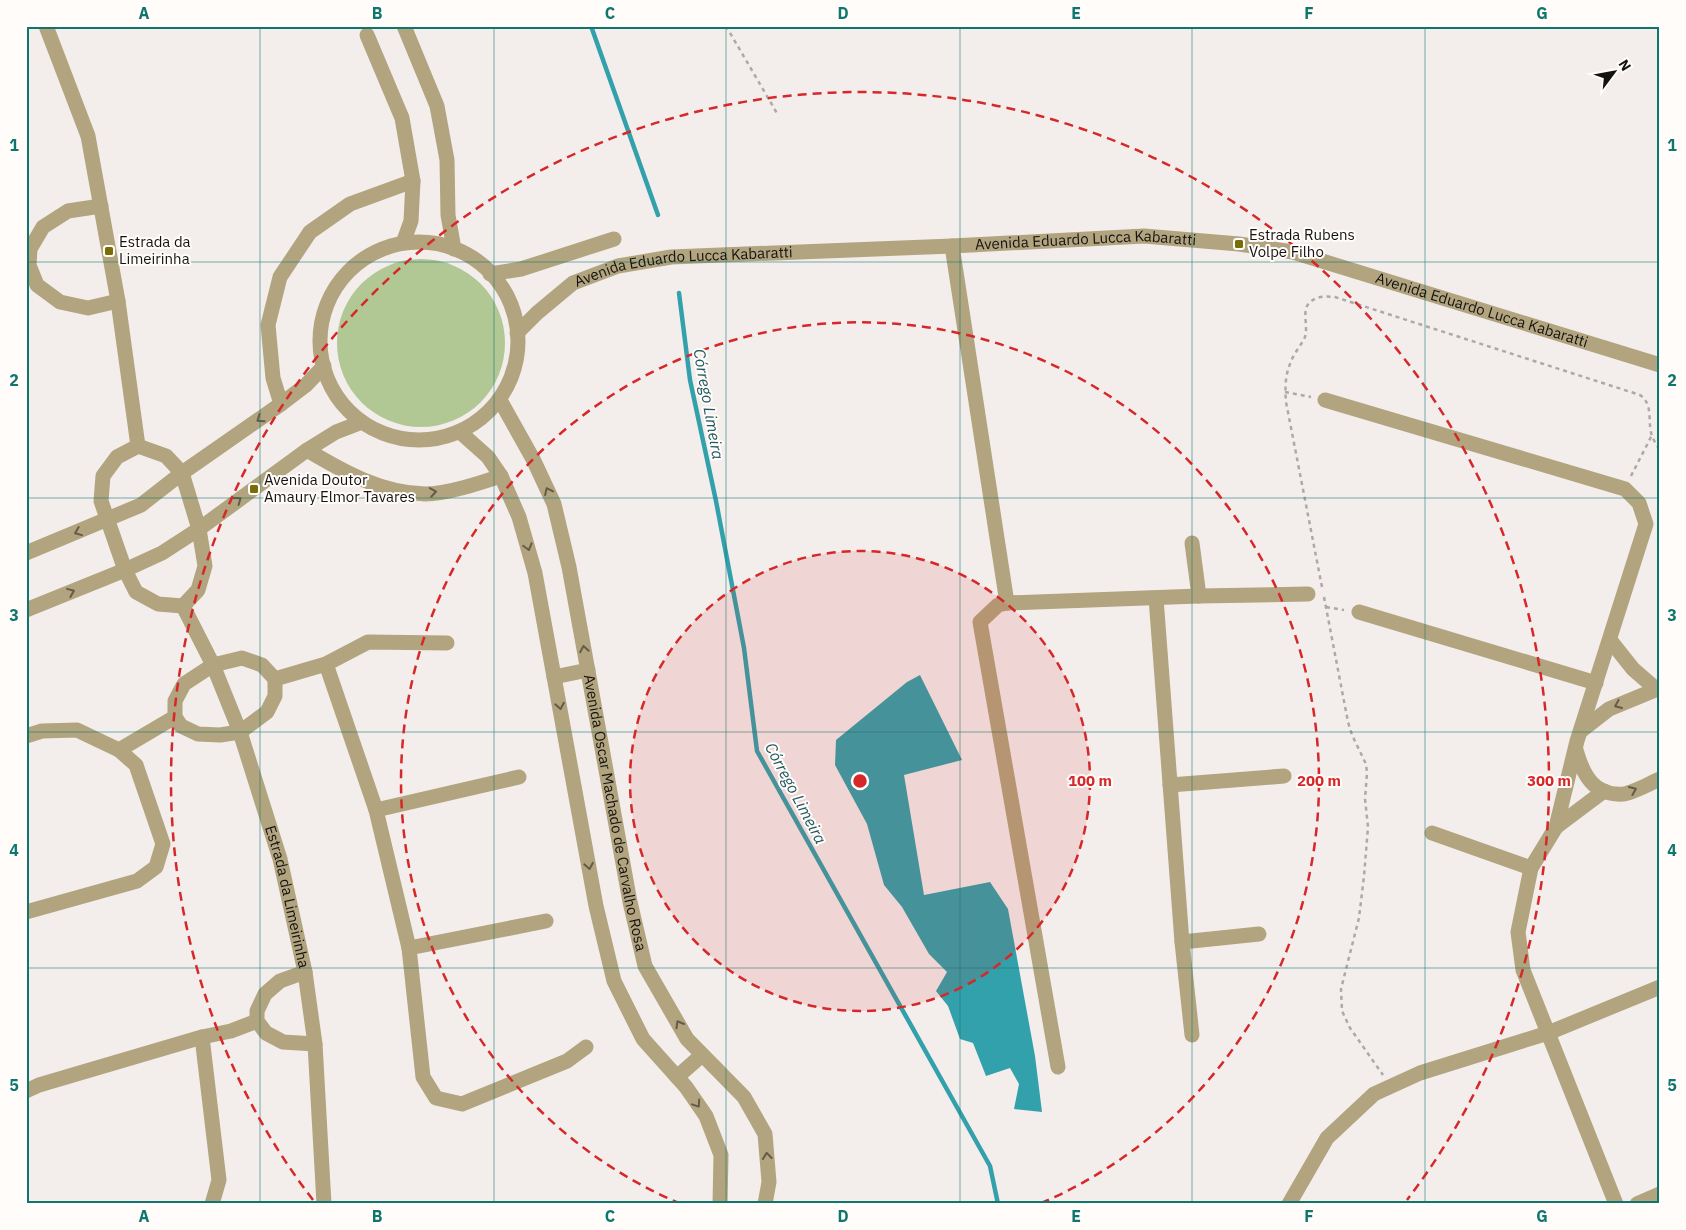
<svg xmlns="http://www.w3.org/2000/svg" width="1686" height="1230" viewBox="0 0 1686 1230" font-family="'IBM Plex Sans',sans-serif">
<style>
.green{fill:#b1c895}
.water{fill:#33a1ab}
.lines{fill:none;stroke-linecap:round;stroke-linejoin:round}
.stream{stroke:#33a1ab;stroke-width:4.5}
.path{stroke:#ada9a8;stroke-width:2.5;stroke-dasharray:4 4;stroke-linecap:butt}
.minor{stroke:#b2a47e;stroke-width:15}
.oneway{stroke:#645c48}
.grid{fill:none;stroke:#0f766e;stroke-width:1;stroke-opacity:0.55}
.ring{fill:none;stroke:#d62828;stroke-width:2.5;stroke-dasharray:9 6}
.poi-dot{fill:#786d09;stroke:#fffcfa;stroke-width:2}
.labels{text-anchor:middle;stroke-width:4;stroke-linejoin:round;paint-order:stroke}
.poi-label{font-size:15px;fill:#151312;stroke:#fffcfa;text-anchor:start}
.street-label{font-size:15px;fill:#151312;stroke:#fffcfa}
.water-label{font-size:16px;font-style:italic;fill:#205b61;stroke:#fffcfa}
.centre{fill:#d62828;stroke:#fffcfa;stroke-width:2.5}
.ring-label{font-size:15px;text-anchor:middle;font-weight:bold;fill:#d62828;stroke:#fffcfa;stroke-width:4;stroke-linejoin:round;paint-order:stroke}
.neatline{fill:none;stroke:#0f766e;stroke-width:2}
.grid-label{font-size:16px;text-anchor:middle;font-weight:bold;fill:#0f766e}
</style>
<rect width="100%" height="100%" fill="#f3eeec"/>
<circle class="green" cx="421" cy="343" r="84"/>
<path class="water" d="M920,675L962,760L904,775L924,895L990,882L1008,909L1035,1056L1042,1112L1014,1109L1019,1084L1010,1068L986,1076L973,1043L960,1039L948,1006L936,991L947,972L929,954L902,907L884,885L867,824L835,765L836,740L907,682Z"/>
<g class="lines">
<g class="stream">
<path d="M591,26L658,215"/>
<path d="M679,293L690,380L716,501L744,648L757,751L990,1166L998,1204"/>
</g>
<g class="path">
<path d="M726,26L778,115"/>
<path d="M1285,392L1311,397"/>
<path d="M1631,476L1652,435"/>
<path d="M1322,587L1286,402C1285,389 1285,376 1290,364C1293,354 1301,346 1305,337C1308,327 1303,315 1307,306C1313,296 1324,296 1335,297L1640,395C1654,405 1647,421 1652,436C1654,441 1657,446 1660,450"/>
<path d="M1324,597L1348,722L1352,735L1366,764L1367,773L1365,799L1368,827L1364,876L1359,918L1341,989L1342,1011L1350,1028L1383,1075"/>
<path d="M1326,607L1344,610"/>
</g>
<g class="minor">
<path d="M46,26L88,136L118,301L138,446"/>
<path d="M404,26L437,106L447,160L448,215L454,249"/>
<path d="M367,35L402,118L413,181L411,221L403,243"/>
<path d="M101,206L68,211L43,227L30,249L29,265L37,285L60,302L88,308L118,301"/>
<circle cx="419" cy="341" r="99"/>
<path d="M952,246L1007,603"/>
<path d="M490,274L521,269L614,239"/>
<path id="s1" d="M517,333L537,313L573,283L618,266L671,257L952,246L1144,236L1239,244L1293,252L1660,365"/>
<path id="s2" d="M500,400L533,459L554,504L569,567L630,902L645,966L687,1039L744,1097L765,1134L769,1182L765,1204"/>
<path d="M1325,400L1625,489L1639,503L1646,524L1577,741L1556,827L1531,868L1518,932L1523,970L1616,1204"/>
<path d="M281,404L273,378L268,325L280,277L310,232L350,204L413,181"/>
<path d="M460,432L488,457L501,476L519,517L535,573L596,906L614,981L643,1039L686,1087L706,1116L721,1155L720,1204"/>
<path d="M138,446L166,456L182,473L199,529L205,566L198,590L183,606L158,604L136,592L125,570L101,501L103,476L117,457Z"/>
<path d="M307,450C344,472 381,493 425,494C447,494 480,483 501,476"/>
<path d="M1192,543L1199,596"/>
<path d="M26,553L141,505L182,473L281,404L306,385L324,366"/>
<path d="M1156,598L1182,942L1192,1035"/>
<path id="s3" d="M183,606L213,665L240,732L280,859L305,972L315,1044L324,1204"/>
<path d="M26,610L125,570L162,553L199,529L307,450L336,432L362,422"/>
<path d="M1359,612L1596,683"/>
<path d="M1610,640L1633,669L1656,689"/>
<path d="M242,658L262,665L275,679V696L267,712L240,732L220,735L198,734L181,726L175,717V701L184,684L213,665Z"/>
<path d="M326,664L376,810L409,948L423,1077L436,1098L462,1104L567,1061L586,1047"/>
<path d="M554,677L588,670"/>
<path d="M275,679L326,664L368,642L447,643"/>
<path d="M1582,730L1609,709L1660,688"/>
<path d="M26,736L42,731L77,730L119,750L136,765L163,844L156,867L137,881L26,912"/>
<path d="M119,750L175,717"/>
<path d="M1576,750C1583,775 1594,796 1623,794C1633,793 1650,783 1660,779"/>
<path d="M1170,785L1284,776"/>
<path d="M376,810L519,777"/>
<path d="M1556,827L1604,791"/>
<path d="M1432,833L1531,868"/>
<path d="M1182,942L1259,934"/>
<path d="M409,948L546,921"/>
<path d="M305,972L280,981L265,994L257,1011V1021L266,1033L283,1042L315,1044"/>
<path d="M202,1037L219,1180L212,1204"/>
<path d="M1058,1067L980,622L998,605L1007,603L1199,596L1308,594"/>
<path d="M677,1077L702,1055"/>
<path d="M26,1091L39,1085L202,1037L231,1031L257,1021"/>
<path d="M1289,1204L1327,1138L1374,1094L1420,1073L1548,1033L1660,987"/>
<path d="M1637,1204L1660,1194"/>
</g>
</g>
<defs><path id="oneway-chevron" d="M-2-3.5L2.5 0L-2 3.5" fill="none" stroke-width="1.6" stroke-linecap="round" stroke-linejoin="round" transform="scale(1.25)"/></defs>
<g class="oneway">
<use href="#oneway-chevron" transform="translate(260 419) rotate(145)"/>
<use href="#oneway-chevron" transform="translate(548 491) rotate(-115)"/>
<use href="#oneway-chevron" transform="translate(433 492) rotate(-9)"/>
<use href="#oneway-chevron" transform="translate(238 500) rotate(-36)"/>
<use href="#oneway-chevron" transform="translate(78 532) rotate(158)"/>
<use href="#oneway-chevron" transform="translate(528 547) rotate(74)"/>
<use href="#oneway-chevron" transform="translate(71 592) rotate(-22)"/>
<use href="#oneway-chevron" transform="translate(584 649) rotate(-100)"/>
<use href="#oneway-chevron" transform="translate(1618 705) rotate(157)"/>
<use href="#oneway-chevron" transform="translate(560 706) rotate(80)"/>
<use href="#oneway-chevron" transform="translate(1633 790) rotate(-23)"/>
<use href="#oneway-chevron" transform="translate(589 866) rotate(80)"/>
<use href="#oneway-chevron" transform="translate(679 1024) rotate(-120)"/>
<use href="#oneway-chevron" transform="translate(697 1104) rotate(56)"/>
<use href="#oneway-chevron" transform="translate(767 1156) rotate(-96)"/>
</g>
<path class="grid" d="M260,26V1204M494,26V1204M726,26V1204M960,26V1204M1192,26V1204M1425,26V1204M26,262H1660M26,498H1660M26,732H1660M26,968H1660"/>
<circle cx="860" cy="781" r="230" fill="#d62828" fill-opacity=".12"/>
<g class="ring">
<circle cx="860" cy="781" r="230"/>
<path d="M681 1204A459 459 0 1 1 1039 1204"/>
<path d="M313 1200A689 689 0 1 1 1407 1200"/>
</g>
<g class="poi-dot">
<rect x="1234" y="239" width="10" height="10" rx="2.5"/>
<rect x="104" y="246" width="10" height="10" rx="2.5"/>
<rect x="249" y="484" width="10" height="10" rx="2.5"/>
</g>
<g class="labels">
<g class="poi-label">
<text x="1249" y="240">Estrada Rubens<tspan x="1249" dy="17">Volpe Filho</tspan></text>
<text x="119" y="247">Estrada da<tspan x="119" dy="17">Limeirinha</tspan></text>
<text x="264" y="485">Avenida Doutor<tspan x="264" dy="17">Amaury Elmor Tavares</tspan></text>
</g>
<g class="street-label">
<text dy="5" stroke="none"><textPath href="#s1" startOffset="592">Avenida Eduardo Lucca Kabaratti</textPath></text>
<text dy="5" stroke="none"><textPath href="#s1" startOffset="188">Avenida Eduardo Lucca Kabaratti</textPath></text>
<text dy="5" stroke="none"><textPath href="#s1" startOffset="998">Avenida Eduardo Lucca Kabaratti</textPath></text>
<text dy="5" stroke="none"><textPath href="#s2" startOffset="432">Avenida Oscar Machado de Carvalho Rosa</textPath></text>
<text dy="5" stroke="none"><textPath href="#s3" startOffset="310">Estrada da Limeirinha</textPath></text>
</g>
<g class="water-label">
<text transform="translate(709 404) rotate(80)" y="6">Córrego Limeira</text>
<text transform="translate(796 793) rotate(62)" y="6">Córrego Limeira</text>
</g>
</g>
<circle cx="860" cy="781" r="8" class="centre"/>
<g class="ring-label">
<text x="1090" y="786">100 m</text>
<text x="1319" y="786">200 m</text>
<text x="1549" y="786">300 m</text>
</g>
<rect width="1686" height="1230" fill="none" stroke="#fffcfa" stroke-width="55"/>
<g transform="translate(1614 72) rotate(58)" stroke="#fffcfa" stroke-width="4" paint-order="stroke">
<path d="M0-4L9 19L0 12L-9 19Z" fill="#151312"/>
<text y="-8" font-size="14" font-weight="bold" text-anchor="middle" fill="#151312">N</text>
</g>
<rect x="28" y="28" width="1630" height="1174" class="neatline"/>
<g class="grid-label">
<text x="144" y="19">A</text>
<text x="377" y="19">B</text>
<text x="610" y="19">C</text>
<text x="843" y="19">D</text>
<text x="1076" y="19">E</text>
<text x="1309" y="19">F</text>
<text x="1542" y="19">G</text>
<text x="14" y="151">1</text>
<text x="1672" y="151">1</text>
<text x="14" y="386">2</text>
<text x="1672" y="386">2</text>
<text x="14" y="621">3</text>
<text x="1672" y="621">3</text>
<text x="14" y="856">4</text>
<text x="1672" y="856">4</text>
<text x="14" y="1091">5</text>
<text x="1672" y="1091">5</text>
<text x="144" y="1222">A</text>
<text x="377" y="1222">B</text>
<text x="610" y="1222">C</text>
<text x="843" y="1222">D</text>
<text x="1076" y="1222">E</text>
<text x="1309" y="1222">F</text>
<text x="1542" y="1222">G</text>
</g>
</svg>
